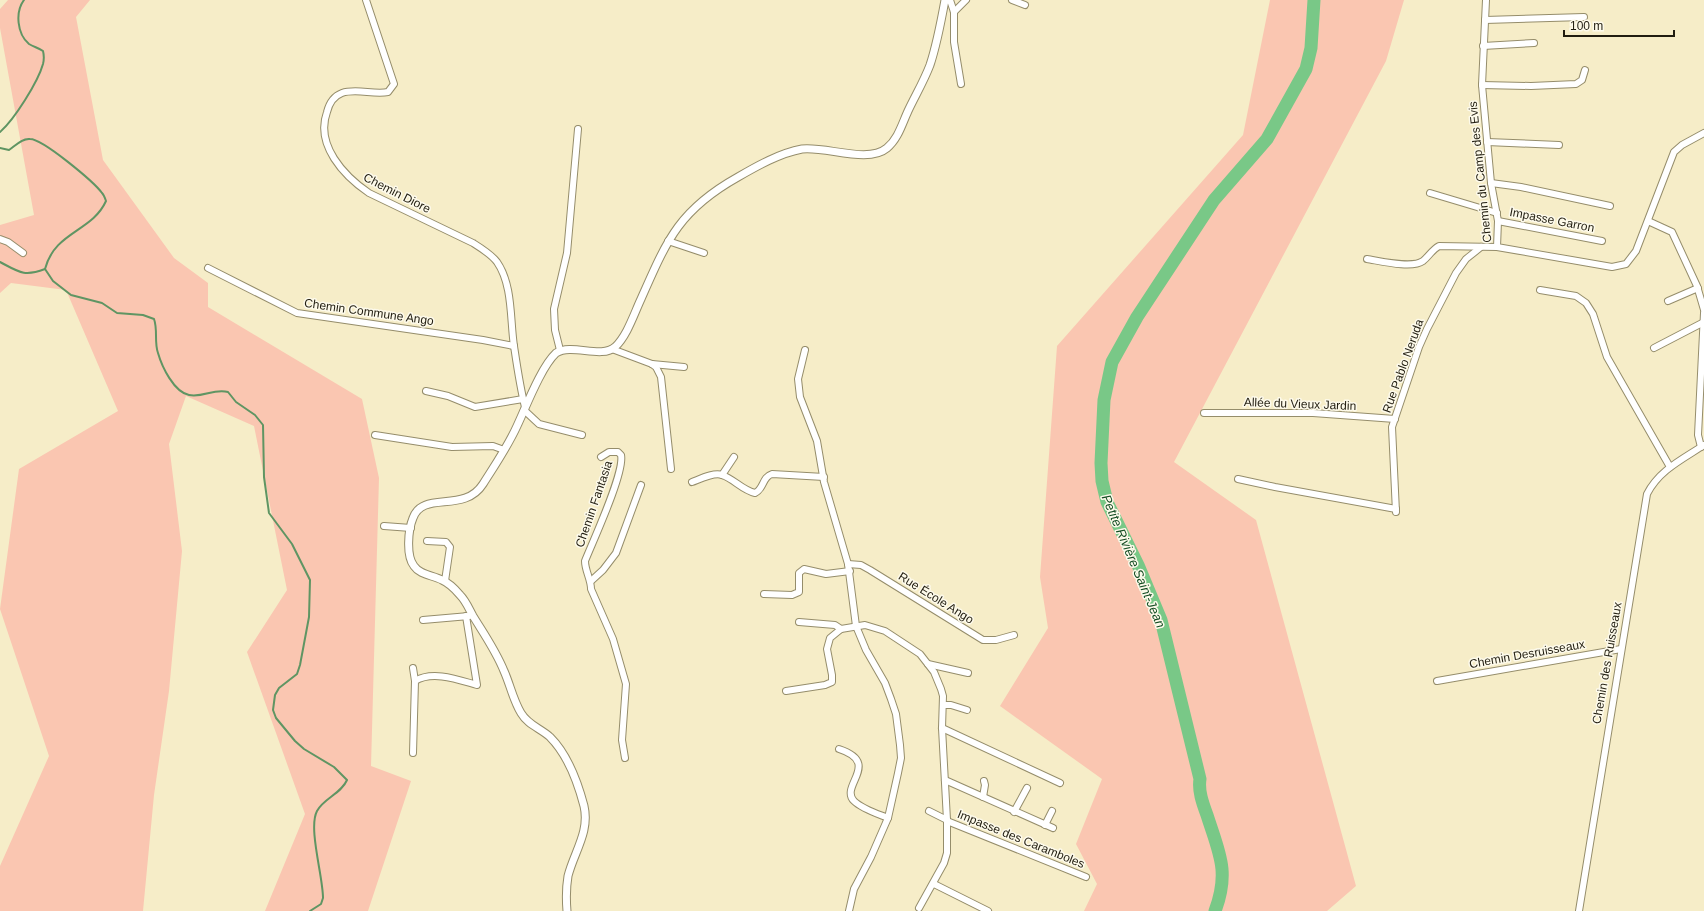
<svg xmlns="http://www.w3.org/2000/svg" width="1704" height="911" viewBox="0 0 1704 911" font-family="Arial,sans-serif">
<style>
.green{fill:#fac6b1}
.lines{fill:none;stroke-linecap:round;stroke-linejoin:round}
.stream{stroke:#5f9563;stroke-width:2}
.river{stroke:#79c887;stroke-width:13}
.minor-casing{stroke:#958d6b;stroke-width:8}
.tertiary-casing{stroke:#958d6b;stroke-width:9}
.minor{stroke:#fff;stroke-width:6}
.tertiary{stroke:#fff;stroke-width:7}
.labels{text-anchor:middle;stroke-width:3;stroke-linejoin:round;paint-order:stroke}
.street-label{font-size:12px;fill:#211d10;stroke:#fdfaeb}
.water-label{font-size:13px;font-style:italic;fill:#134c22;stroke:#fdfaeb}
</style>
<rect width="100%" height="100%" fill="#f6edc8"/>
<g class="green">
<path d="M8,0H90L76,17L103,160L174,258L208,283V307L362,399L379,478L371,766L411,781L368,911H265L305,814L247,652L287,590L254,426L186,396L169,444L182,551L169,691L154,795L143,911H0V866L49,756L0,609L19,469L118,411L66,290L11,283L0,293V225L34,215L0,28V9Z"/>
<path d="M1270,0H1404L1386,61L1174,462L1256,520L1356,886L1327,911H1084L1097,884L1076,844L1102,779L1000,706L1048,628L1040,577L1057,346L1243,135Z"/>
</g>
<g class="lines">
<g class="stream">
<path d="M0,132C14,120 38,82 43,64C44,60 44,55 43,51C39,48 34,47 29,44C17,34 15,12 24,0"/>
<path d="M0,148L9,150C15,146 22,138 30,139C43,139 94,182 102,193C104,195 105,198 106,201C92,232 55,231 45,269L53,281L71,295L102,303L117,313L143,315L154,319C158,330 154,342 158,353C162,367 174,392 189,395C203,398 214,388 228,392L236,402L255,415L263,425L264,477L269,513L292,544L310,580L309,617L300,665L297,674L279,688L275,695L273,710L276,718L295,741L304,749L334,767L347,780C341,794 324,798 317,811C308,828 323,876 323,898L321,904L310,911"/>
<path d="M0,262C19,272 24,277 45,269"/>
</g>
<path class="river" d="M1215,911C1230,871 1219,853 1207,815C1203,804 1198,791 1200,779L1161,620L1138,565L1107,502L1102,481L1101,463L1104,400L1112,362L1137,317L1214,200L1267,139L1306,69L1311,48L1314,0"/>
<g class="minor-casing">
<g id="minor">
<path d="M366,0L394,84L388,92C374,95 356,88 342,93C334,96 329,104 327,112C315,145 344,176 369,193L473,243C481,248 491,254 497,262C513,285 510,320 514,346C517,366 520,387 525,407"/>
<path d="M950,0L954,12V42L961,84"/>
<path d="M1012,0L1025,5"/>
<path d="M1486,0L1482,85L1491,183L1498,221L1497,247L1612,267L1626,264L1636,251L1674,152L1682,145L1704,133"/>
<path d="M954,12L966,0"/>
<path d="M1485,20L1584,17"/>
<path d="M1483,46L1534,43"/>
<path d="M1482,85L1531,86L1576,84L1582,80L1585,70"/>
<path d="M1487,142L1559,145"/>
<path d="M1491,183L1521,187L1610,206"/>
<path d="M1430,193L1497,213"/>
<path d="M1498,221L1602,241"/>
<path d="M1648,221L1672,232L1697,286L1704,310"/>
<path d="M0,239L8,242L23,253"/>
<path d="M668,241L704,253"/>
<path d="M1367,259C1380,261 1412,269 1423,261C1429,256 1432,250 1439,246L1497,247"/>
<path d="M208,268L297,313L483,340L514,346"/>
<path d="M1540,290L1576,296L1586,303L1593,314L1607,357L1670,467"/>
<path d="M1668,301L1698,288"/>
<path d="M1654,348L1704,322"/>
<path d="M612,349L652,364L656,367L661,377L671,469"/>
<path d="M560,350L555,330L554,309L567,253L578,129"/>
<path d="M805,350L798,379L800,397L817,441L824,482L848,564L856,626L866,650L885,683L891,699L896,714L900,745L901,758L898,773L888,818L871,857L854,889L849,911"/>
<path d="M652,364L684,367"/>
<path d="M426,391L448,396L475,407L523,399"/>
<path d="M524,410L539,424L582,435"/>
<path d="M1204,413H1313L1395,419"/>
<path d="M375,435L452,447L493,446L504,450"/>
<path d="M1701,447L1698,435L1704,313"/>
<path d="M601,457L609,452H618L621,455C625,472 593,541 585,561C585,571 591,579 591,589L613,639L626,684L622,740L625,758"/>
<path d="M722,475L734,457"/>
<path d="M1238,479L1275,487L1396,509"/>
<path d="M692,482C700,479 714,472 722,475C734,479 742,490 755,493C764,489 762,477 772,474L824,477"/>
<path d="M1396,512L1392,427L1419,347L1427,329L1456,273L1466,259L1481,247"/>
<path d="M384,526L411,528"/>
<path d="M427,541L446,542L450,547L445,581"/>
<path d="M848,564L861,565L870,570L983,640H996L1014,635"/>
<path d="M591,581L603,570L616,553L641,485"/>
<path d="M764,594L792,595L799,592V573L804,569L826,574L850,571"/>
<path d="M423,620L469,616"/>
<path d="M799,622L835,625L841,629"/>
<path d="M928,664L968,673"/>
<path d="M413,668L415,681"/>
<path d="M1437,681L1621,649"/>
<path d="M786,691L825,685L832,682V675L827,649L830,638L841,629L865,625L885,631L920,654L934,672L941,689L943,696L942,728L947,820V853L944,863L919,908"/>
<path d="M943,705H951L967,710"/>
<path d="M942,728L1060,783"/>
<path d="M839,749C882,763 839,786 854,801C862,809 878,814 888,818"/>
<path d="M413,753L415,681C433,670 459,680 477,685L466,616"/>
<path d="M945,780L1053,828"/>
<path d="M983,797L985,785L984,781"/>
<path d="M929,811L947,820"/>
<path d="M1014,812L1027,788"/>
<path d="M947,821L1086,877"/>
<path d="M1045,825L1052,811"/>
<path d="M934,884L988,911"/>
<path d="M1579,911L1647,494C1659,470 1683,459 1704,445"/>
</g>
</g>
<g class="tertiary-casing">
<path id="tertiary" d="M567,911C566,899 566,888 568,876C574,852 590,832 584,806C578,783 567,754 550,737C540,728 528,725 521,713C513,700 510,684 504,671C496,651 484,634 473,616C469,609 466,601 460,595C455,589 449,583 442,580C432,575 420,575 414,566C406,556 408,530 413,518C423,490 464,514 483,484C495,465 508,446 517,426C526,407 541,367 556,353C572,343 601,359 615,347C627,336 634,314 641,299C667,240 679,210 738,177C757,166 780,153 802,149C826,146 868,164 887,148C898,139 902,124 908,111C915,96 924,81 930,65C937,44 941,22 945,0"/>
</g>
<use href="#minor" class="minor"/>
<use href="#tertiary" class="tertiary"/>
</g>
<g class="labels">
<g class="street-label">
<text transform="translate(1480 172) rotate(-96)" y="4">Chemin du Camp des Evis</text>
<text transform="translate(397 193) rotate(27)" y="4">Chemin Diore</text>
<text transform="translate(1552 220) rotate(11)" y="4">Impasse Garron</text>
<text transform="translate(369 312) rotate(8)" y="4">Chemin Commune Ango</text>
<text transform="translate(1403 366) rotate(-70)" y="4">Rue Pablo Neruda</text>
<text transform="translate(1300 404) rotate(2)" y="4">Allée du Vieux Jardin</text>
<text transform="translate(594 504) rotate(-71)" y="4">Chemin Fantasia</text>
<text transform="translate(936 598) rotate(32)" y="4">Rue École Ango</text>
<text transform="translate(1527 654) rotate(-10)" y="4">Chemin Desruisseaux</text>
<text transform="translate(1607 663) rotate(-80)" y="4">Chemin des Ruisseaux</text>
<text transform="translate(1021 839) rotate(22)" y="4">Impasse des Caramboles</text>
</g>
<g class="water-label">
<text transform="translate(1134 561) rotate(67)" y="5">Petite Rivière Saint-Jean</text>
</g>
</g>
<path d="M1564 30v6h110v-6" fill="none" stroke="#211d10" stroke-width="2"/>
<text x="1570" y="30" font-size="12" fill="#211d10" stroke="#fdfaeb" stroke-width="3" paint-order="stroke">100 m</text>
</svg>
